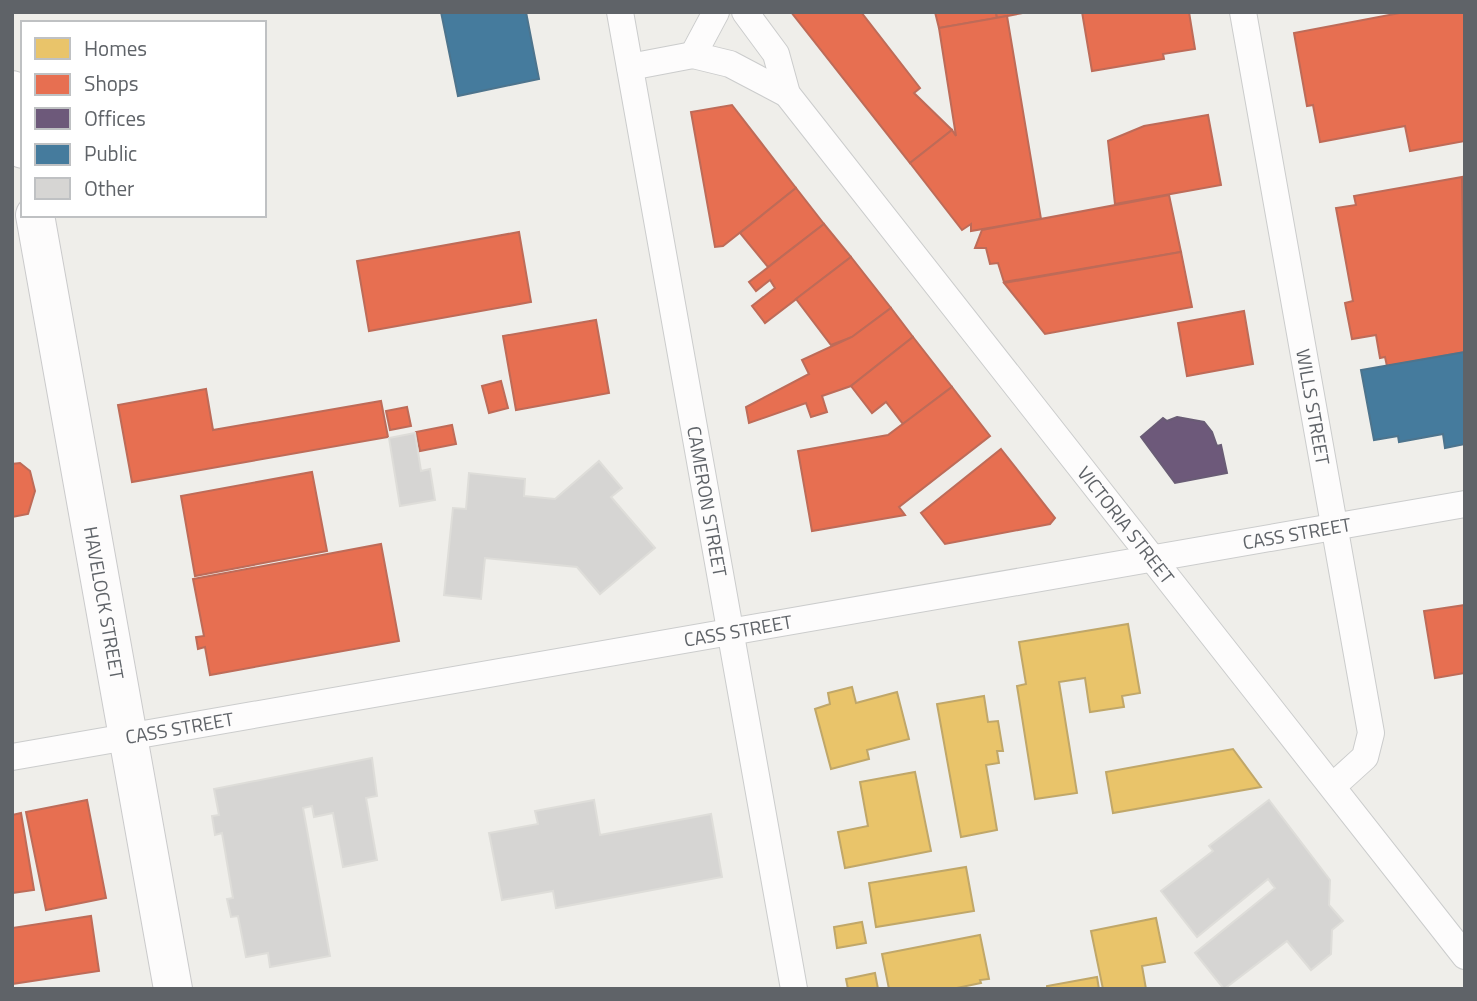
<svg xmlns="http://www.w3.org/2000/svg" width="1477" height="1001" viewBox="0 0 1477 1001" font-family="'Titillium Web',sans-serif">
<style>
.homes{fill:#e9c46a;stroke:#c0a769;stroke-width:2}
.shops{fill:#e76f51;stroke:#be6b58;stroke-width:2}
.offices{fill:#6d597a;stroke:#695c75;stroke-width:2}
.public{fill:#457b9d;stroke:#4d748d;stroke-width:2}
.building{fill:#d6d5d3;stroke:#deddd9;stroke-width:2}
.lines{fill:none;stroke-linecap:round;stroke-linejoin:round}
.street-casing{stroke:#cbcccc;stroke-width:28}
.secondary-casing{stroke:#cacacb;stroke-width:40}
.street{stroke:#fdfcfc;stroke-width:26}
.secondary{stroke:#fdfcfc;stroke-width:38}
.labels{text-anchor:middle;stroke-width:7;stroke-linejoin:round;paint-order:stroke}
.street-label{font-size:19px;fill:#5f6368;stroke:#fff}
</style>
<rect width="100%" height="100%" fill="#efeeea"/>
<g class="homes">
<path d="M1128,624L1140,693L1122,696L1124,707L1090,712L1085,678L1059,682L1077,793L1035,799L1017,686L1026,684L1019,642Z"/>
<path d="M852,687L856,703L897,692L909,739L867,750L869,759L831,769L815,709L830,704L828,693Z"/>
<path d="M984,696L988,722L998,721L1003,751H997L999,763L986,765L997,830L961,837L937,704Z"/>
<path d="M1233,749L1261,787L1113,813L1106,772Z"/>
<path d="M915,772L931,851L845,868L838,832L868,826L860,782Z"/>
<path d="M966,867L974,911L876,927L869,883Z"/>
<path d="M1156,918L1165,962L1142,966L1146,989H1103L1091,931Z"/>
<path d="M862,922L866,943L837,948L834,927Z"/>
<path d="M980,935L989,979L980,980L981,983L952,989H889L882,954Z"/>
<path d="M875,973L878,989H848L846,979Z"/>
<path d="M1097,977L1099,989H1047V986Z"/>
</g>
<g class="shops">
<path d="M791,12H861L920,88L914,93L952,130L910,163Z"/>
<path d="M935,12H996L997,18L939,28Z"/>
<path d="M996,12H1028L997,18Z"/>
<path d="M1082,12H1189L1195,49L1163,54L1164,59L1092,71Z"/>
<path d="M1405,12H1465V141L1410,151L1405,126L1320,142L1313,105L1307,106L1294,33Z"/>
<path d="M1007,16L1041,219L971,231V224L962,230L910,163L952,130L956,136L939,28Z"/>
<path d="M732,105L796,188L723,246L715,247L691,112Z"/>
<path d="M1208,115L1221,185L1115,204L1108,141L1144,126Z"/>
<path d="M1462,177L1465,352L1387,366L1385,357L1380,358L1376,335L1352,339L1345,303L1353,301L1336,208L1356,205L1354,196Z"/>
<path d="M796,188L824,224L768,267L740,233Z"/>
<path d="M1169,195L1181,252L1004,282L998,263L990,264L986,248H975L982,230Z"/>
<path d="M824,224L851,257L765,323L752,306L775,288L770,280L756,291L749,282Z"/>
<path d="M519,232L531,302L369,331L357,261Z"/>
<path d="M1181,252L1192,307L1045,334L1004,283Z"/>
<path d="M851,257L891,308L852,337L831,345L796,299Z"/>
<path d="M891,308L913,337L851,386L822,396L827,412L811,417L806,403L749,423L746,407L809,374L802,360L852,337Z"/>
<path d="M1244,311L1253,364L1187,376L1178,323Z"/>
<path d="M596,320L609,393L516,410L503,336Z"/>
<path d="M913,337L952,387L903,424L886,402L872,413L851,386Z"/>
<path d="M501,381L508,408L489,413L482,386Z"/>
<path d="M952,387L990,436L899,507L905,515L812,531L798,451L888,435Z"/>
<path d="M206,389L213,430L381,401L388,437L132,482L118,405Z"/>
<path d="M407,407L411,426L390,430L386,411Z"/>
<path d="M452,425L456,444L420,451L416,432Z"/>
<path d="M1001,449L1055,518L1050,524L945,544L921,513Z"/>
<path d="M20,463L30,471L35,491L28,514L12,517V464Z"/>
<path d="M312,472L327,551L195,576L181,496Z"/>
<path d="M381,544L399,641L210,675L205,647L198,649L196,637L204,636L193,579Z"/>
<path d="M1465,605V673L1435,678L1424,611Z"/>
<path d="M87,800L106,898L46,910L26,812Z"/>
<path d="M21,813L34,890L12,893V815Z"/>
<path d="M91,916L99,971L12,984V928Z"/>
</g>
<path class="offices" d="M1177,417L1204,422L1212,432L1217,446L1221,445L1227,473L1175,483L1141,437L1163,418L1167,421Z"/>
<g class="public">
<path d="M441,12H526L539,79L458,96Z"/>
<path d="M1465,352V444L1445,448L1443,434L1399,442L1398,436L1374,440L1361,370Z"/>
</g>
<g class="building">
<path d="M415,433L421,471L430,469L435,500L400,506L389,438Z"/>
<path d="M599,461L622,488L611,497L655,548L600,594L577,567L485,558L481,599L444,595L453,508L466,509L469,473L525,479L524,496L555,499Z"/>
<path d="M372,758L377,796L366,798L377,860L343,867L333,813L314,817L312,806L303,808L330,956L270,967L268,953L246,957L238,916L231,917L227,899L233,898L222,833L215,835L212,816L219,815L214,789Z"/>
<path d="M594,800L600,835L711,814L722,877L556,908L553,891L502,900L489,833L538,824L535,811Z"/>
<path d="M1269,800L1330,880L1329,905L1343,921L1332,930L1331,954L1311,970L1287,941L1224,989L1195,953L1275,888L1268,879L1197,937L1161,891L1213,851L1209,846Z"/>
</g>
<g class="lines">
<g class="street-casing">
<g id="street">
<path id="s1" d="M620,12L794,989"/>
<path id="s2" d="M745,12L776,54L787,94L1465,956"/>
<path id="s3" d="M1243,12L1371,733L1365,757L1333,786"/>
<path d="M693,55L716,12"/>
<path d="M630,67L693,55L730,64L787,94"/>
<path id="s4" d="M12,757L1465,504"/>
</g>
</g>
<g class="secondary-casing">
<g id="secondary">
<path d="M12,90L23,149"/>
<path id="s5" d="M35,215L173,989"/>
</g>
</g>
<use href="#street" class="street"/>
<use href="#secondary" class="secondary"/>
</g>
<g class="labels">
<g class="street-label">
<text dy="7" stroke="none"><textPath href="#s3" startOffset="401">WILLS STREET</textPath></text>
<text dy="7" stroke="none"><textPath href="#s1" startOffset="497">CAMERON STREET</textPath></text>
<text dy="7" stroke="none"><textPath href="#s2" startOffset="642">VICTORIA STREET</textPath></text>
<text dy="7" stroke="none"><textPath href="#s4" startOffset="1304">CASS STREET</textPath></text>
<text dy="7" stroke="none"><textPath href="#s5" startOffset="394">HAVELOCK STREET</textPath></text>
<text dy="7" stroke="none"><textPath href="#s4" startOffset="737">CASS STREET</textPath></text>
<text dy="7" stroke="none"><textPath href="#s4" startOffset="170">CASS STREET</textPath></text>
</g>
</g>
<rect width="1477" height="1001" fill="none" stroke="#5f6368" stroke-width="28"/>
<rect x="21" y="21" width="245" height="196" fill="#ffffff" stroke="#bfc1c3" stroke-width="2"/>
<rect x="35" y="38" width="35" height="21" fill="#e9c46a" stroke="#bfc1c3" stroke-width="2"/>
<text x="84" y="56" font-size="21" fill="#5f6368">Homes</text>
<rect x="35" y="74" width="35" height="21" fill="#e76f51" stroke="#bfc1c3" stroke-width="2"/>
<text x="84" y="91" font-size="21" fill="#5f6368">Shops</text>
<rect x="35" y="108" width="35" height="21" fill="#6d597a" stroke="#bfc1c3" stroke-width="2"/>
<text x="84" y="126" font-size="21" fill="#5f6368">Offices</text>
<rect x="35" y="144" width="35" height="21" fill="#457b9d" stroke="#bfc1c3" stroke-width="2"/>
<text x="84" y="161" font-size="21" fill="#5f6368">Public</text>
<rect x="35" y="178" width="35" height="21" fill="#d6d5d3" stroke="#bfc1c3" stroke-width="2"/>
<text x="84" y="196" font-size="21" fill="#5f6368">Other</text>
</svg>
